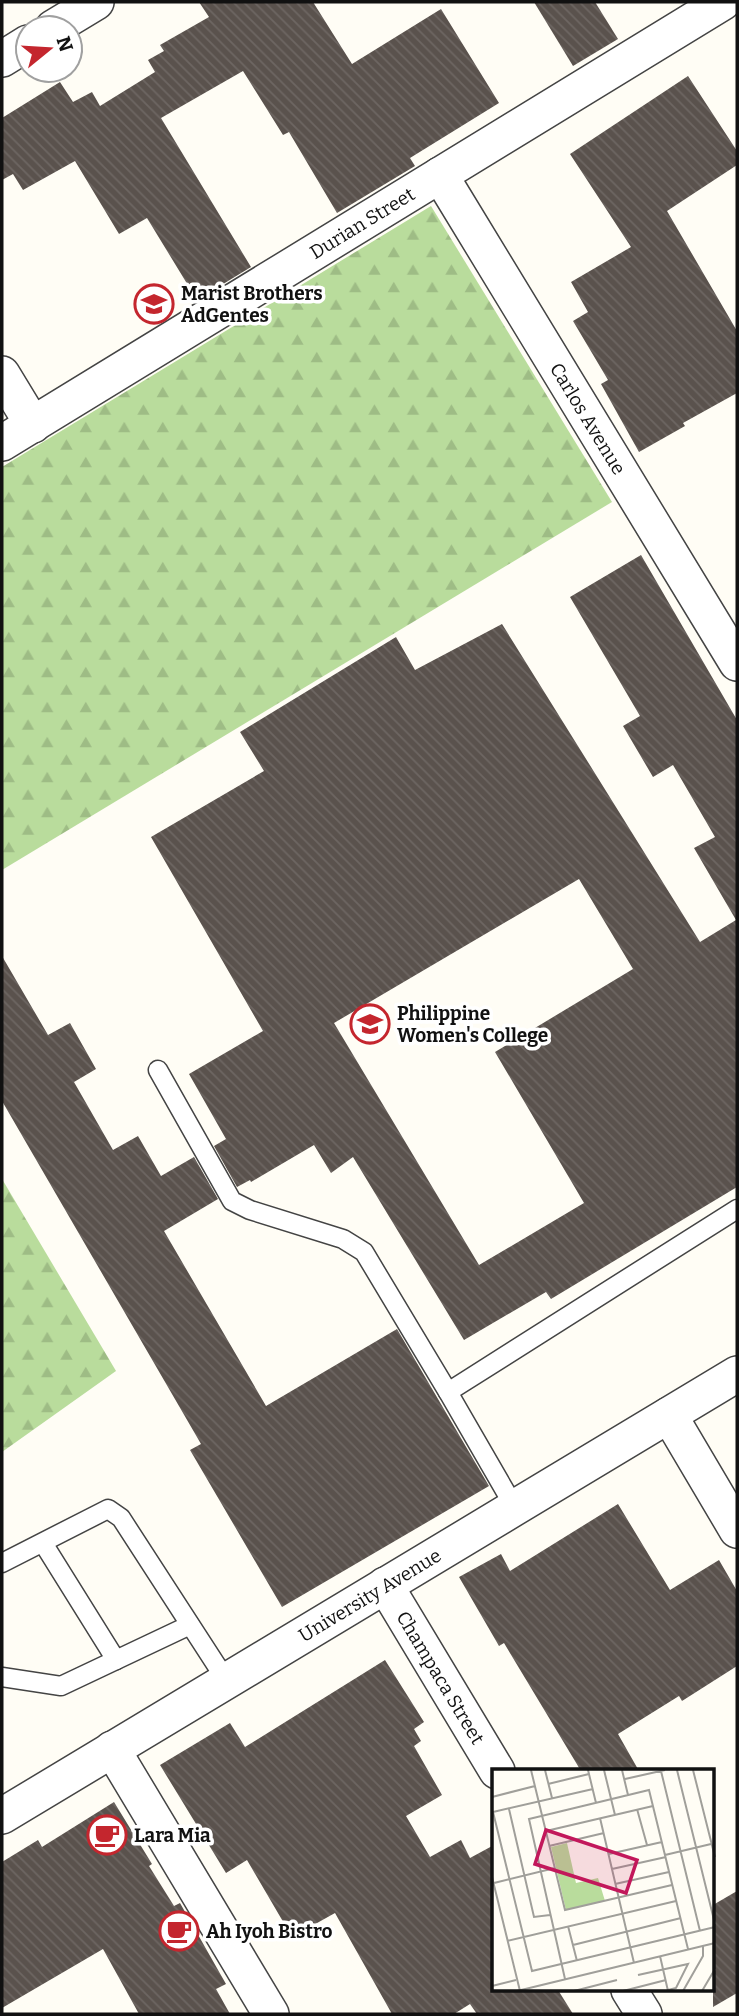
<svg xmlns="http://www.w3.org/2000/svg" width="739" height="2016" viewBox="0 0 739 2016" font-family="Bitter,serif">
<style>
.forest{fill:url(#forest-firs)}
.building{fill:url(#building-back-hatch);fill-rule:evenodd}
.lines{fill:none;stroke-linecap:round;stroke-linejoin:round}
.lane-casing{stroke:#444;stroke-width:21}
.street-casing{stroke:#444;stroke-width:38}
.lane{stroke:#fff;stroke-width:18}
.street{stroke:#fff;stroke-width:35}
.labels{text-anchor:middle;stroke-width:7;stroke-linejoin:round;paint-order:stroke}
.street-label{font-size:19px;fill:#111;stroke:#fff}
.poi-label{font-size:19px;font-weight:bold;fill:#111;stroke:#fff;text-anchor:start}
.inset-road{fill:none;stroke:#a09f9a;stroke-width:2}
.view{fill:#c2185b;fill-opacity:0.15;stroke:#c2185b;stroke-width:3.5}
.inset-edge{fill:none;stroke:#111;stroke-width:3.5}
</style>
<defs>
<pattern id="forest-firs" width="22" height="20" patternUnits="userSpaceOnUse" patternTransform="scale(1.75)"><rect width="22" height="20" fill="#b9dc9c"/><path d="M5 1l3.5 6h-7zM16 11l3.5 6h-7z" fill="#9ebc85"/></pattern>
<pattern id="building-back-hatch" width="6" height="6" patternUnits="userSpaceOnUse" patternTransform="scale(1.75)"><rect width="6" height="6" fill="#5a524d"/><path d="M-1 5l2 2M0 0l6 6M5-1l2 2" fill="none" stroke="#6d6662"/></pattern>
</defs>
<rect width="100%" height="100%" fill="#fffdf5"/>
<g class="forest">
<path d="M431,206L612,502L2,870V467Z"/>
<path d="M2,1179L116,1371L2,1452Z"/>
</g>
<g class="building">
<path d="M199,2H313L352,64L441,9L499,103L410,158L415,166L337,213L289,132L283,135L243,71L161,118L251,267L197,300L147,218L119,234L75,161L23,190L13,174L2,180V118L60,82L73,102L92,92L100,106L155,72L148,60L164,51L160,45L209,17Z"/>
<path d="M534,2H595L618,39L573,66Z"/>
<path d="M688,76L737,151V165L667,211L737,331V393L683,423L685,426L639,452L601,384L608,380L573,321L588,312L571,282L631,247L570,154Z"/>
<path d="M641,555L737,720V1187L551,1299L546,1292L464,1340L353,1157L331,1173L314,1145L251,1182L250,1180L237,1187L214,1146L226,1139L189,1074L263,1031L151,837L264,771L240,732L396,637L415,670L502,624L700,942L736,920L694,848L715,837L673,765L653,777L623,726L640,716L570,597ZM579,879L633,969L495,1052L584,1203L479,1265L334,1023Z"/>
<path d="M2,956L48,1035L70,1023L96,1069L74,1082L113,1150L138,1136L161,1176L194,1157L218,1199L164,1231L266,1406L397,1329L489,1486L282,1607L190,1450L201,1444L2,1101Z"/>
<path d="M618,1504L670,1590L719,1560L737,1591V1666L682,1701L679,1696L618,1734L639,1771H581L504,1643L499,1646L459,1577L501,1554L510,1571Z"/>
<path d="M385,1660L424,1722L414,1729L421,1741L414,1746L442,1795L406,1816L430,1857L461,1840L470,1858L494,1845V1990H558L573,2014H477L470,2004L454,2014H392L335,1913L292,1937L247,1860L226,1873L160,1765L230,1723L245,1747Z"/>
<path d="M114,1802L152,1864L149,1866L174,1906L180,1903L226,1984L216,1989L230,2014H139L103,1949L2,2008V1862L38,1840L42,1847Z"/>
<path d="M737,1891V1993L713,2007V1905Z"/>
</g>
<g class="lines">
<g class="lane-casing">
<g id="lane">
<path d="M158,1070L232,1201L250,1210L343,1239L364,1252L448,1392"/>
<path d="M515,1508L448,1392L737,1209"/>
<path d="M43,1543L116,1660"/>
<path d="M2,1563L108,1509L121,1518L226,1680"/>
<path d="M2,1677L61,1686L190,1625"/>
</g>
</g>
<g class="street-casing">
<g id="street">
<path d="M53,28L96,2"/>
<path d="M2,59L28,43"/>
<path id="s1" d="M440,175L737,663"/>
<path d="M2,374L33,425"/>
<path id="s2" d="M2,443L723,2"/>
<path d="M669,1415L737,1530"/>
<path id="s3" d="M385,1585L497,1771"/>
<path d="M112,1749L271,2014"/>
<path id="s4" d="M2,1816L737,1374"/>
<path d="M629,1990L644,2014"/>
</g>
</g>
<use href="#lane" class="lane"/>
<use href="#street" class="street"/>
</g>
<defs>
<g id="school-ring" transform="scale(2.0125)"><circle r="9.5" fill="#fff" stroke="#c4262e" stroke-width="1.5"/><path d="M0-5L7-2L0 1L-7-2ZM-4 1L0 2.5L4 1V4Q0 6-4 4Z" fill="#c4262e"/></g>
<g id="university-ring" transform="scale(2.0125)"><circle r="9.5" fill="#fff" stroke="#c4262e" stroke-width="1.5"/><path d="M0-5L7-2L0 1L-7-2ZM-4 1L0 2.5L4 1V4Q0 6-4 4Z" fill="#c4262e"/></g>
<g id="cafe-ring" transform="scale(2.0125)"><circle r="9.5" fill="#fff" stroke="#c4262e" stroke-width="1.5"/><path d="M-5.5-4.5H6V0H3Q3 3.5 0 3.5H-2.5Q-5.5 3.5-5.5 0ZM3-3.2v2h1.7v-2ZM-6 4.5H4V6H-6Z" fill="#c4262e"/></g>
</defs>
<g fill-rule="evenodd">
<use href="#school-ring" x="154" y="304"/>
<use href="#university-ring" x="370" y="1024"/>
<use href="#cafe-ring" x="107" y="1835"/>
<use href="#cafe-ring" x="179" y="1931"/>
</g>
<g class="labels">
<g class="street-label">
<text dy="7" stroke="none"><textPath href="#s2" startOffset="422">Durian Street</textPath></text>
<text dy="7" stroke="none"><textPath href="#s1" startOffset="285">Carlos Avenue</textPath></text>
<text dy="7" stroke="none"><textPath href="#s4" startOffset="429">University Avenue</textPath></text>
<text dy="7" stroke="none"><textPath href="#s3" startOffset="108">Champaca Street</textPath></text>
</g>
<g class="poi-label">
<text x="181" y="300">Marist Brothers<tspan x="181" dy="22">AdGentes</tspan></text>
<text x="397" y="1020">Philippine<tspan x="397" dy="22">Women's College</tspan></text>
<text x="134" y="1842">Lara Mia</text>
<text x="206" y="1938">Ah Iyoh Bistro</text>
</g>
</g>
<g transform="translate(492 1769)">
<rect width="222" height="222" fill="#fffdf5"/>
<path d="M75,74L84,114L106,109L113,132L74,141L59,78Z" fill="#b9dc9c"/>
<path class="inset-road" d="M39,1L73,141L180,116M53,1L60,29M96,1L104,34M112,1L123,46M130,1L136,26M185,1L223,155M201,1L223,88M169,2L208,162M133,10L173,1M56,15L97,5M0,28L43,17M17,40L42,148L58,146M145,40L155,76M1,43L40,202L223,158M1,43L101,20M108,49L142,194M54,62L161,37M57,77L112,64M117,85L170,73M173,86L219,75M120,100L174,88M0,108L28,222M2,114L63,99M123,115L177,103M76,157L85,192M15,172L184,132M81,176L189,149M168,187L176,222M146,206L196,195L184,219L176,221M73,210L37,50L157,21L196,180M0,217L24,211M25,222L223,174M82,222L125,211M131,222L174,211M191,222L211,187V177M210,222L223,200"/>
<path class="view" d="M54,61L145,91L134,124L43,95Z"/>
<rect width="222" height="222" class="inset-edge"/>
</g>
<rect width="739" height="2016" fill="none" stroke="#111111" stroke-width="7"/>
<g transform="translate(49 49) rotate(72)"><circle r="33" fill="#ffffff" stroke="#a0a0a0" stroke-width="2"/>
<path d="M0-5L12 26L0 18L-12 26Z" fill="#c4262e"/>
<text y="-10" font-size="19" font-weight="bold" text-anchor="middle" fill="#111111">N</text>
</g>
</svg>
